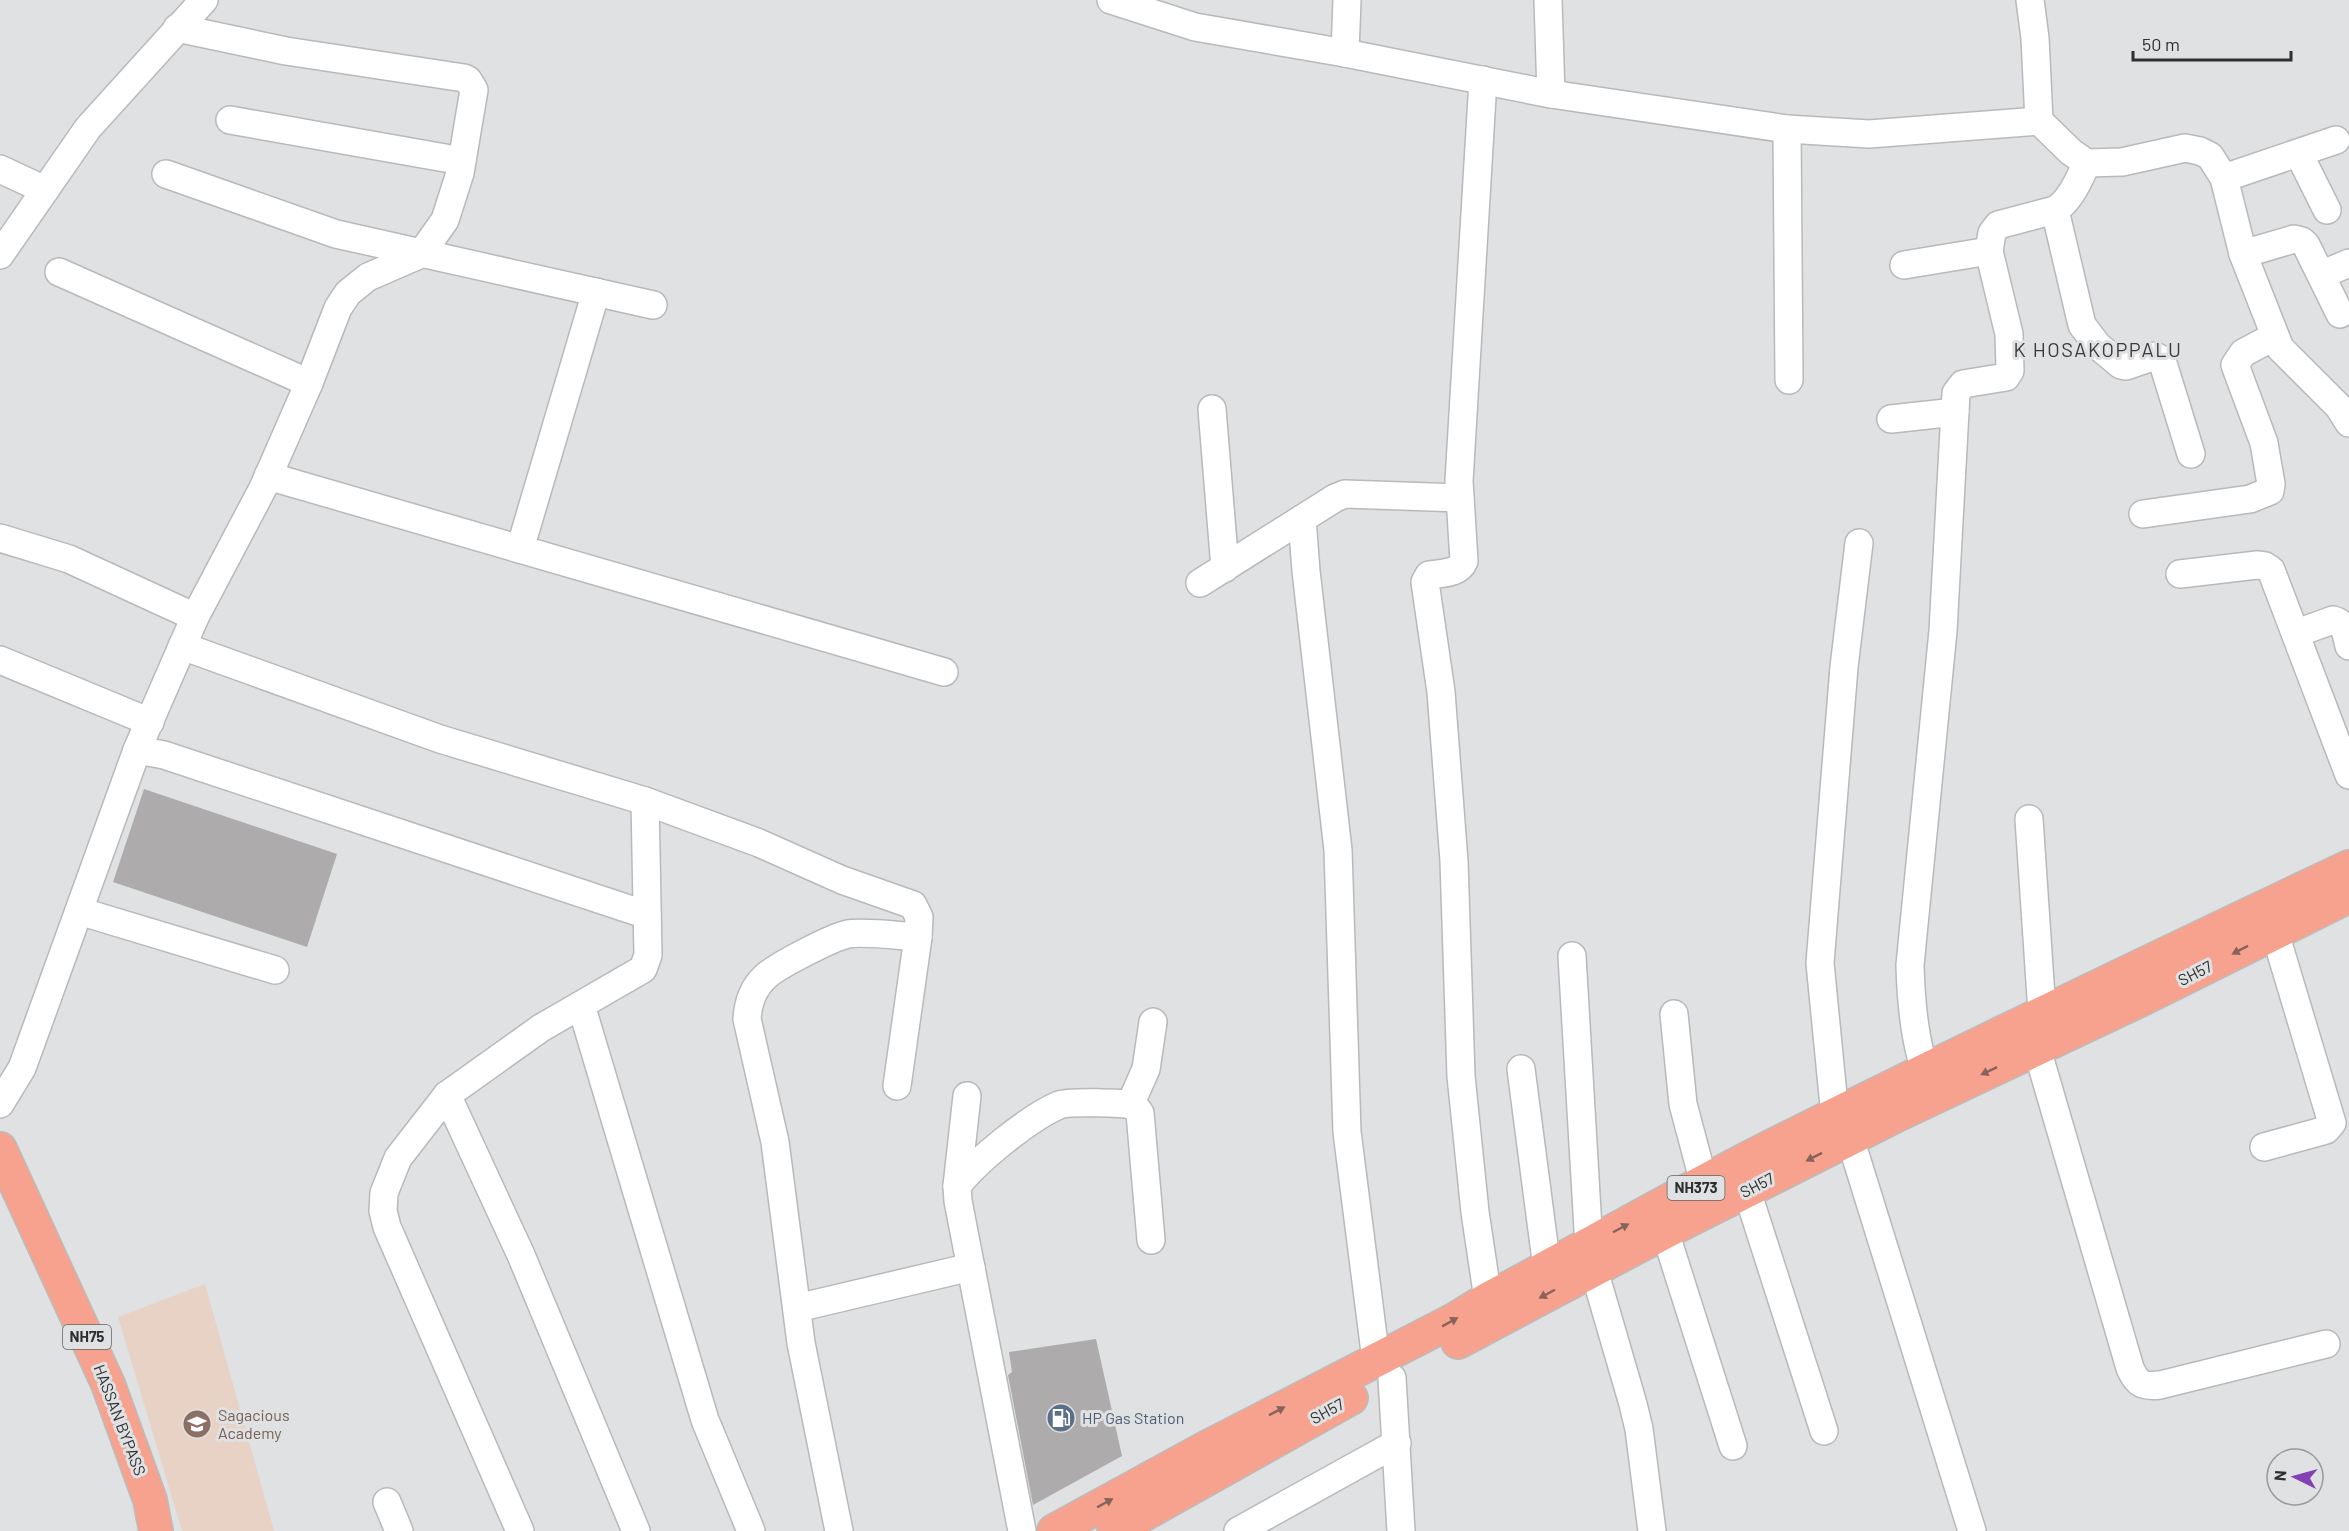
<svg xmlns="http://www.w3.org/2000/svg" width="2349" height="1531" viewBox="0 0 2349 1531" font-family="Barlow,sans-serif">
<style>
.education{fill:#e8d2c5}
.building{fill:#adabac}
.lines{fill:none;stroke-linecap:round;stroke-linejoin:round}
.minor-casing{stroke:#b8b9bb;stroke-width:30}
.highway-casing{stroke:#bcbcbc;stroke-width:36}
.minor{stroke:#fff;stroke-width:27}
.highway{stroke:#f6a28f;stroke-width:33}
.oneway{fill:#88635a}
.labels{text-anchor:middle;stroke-width:6;stroke-linejoin:round;paint-order:stroke}
.shield{fill:#dfe1e3;stroke:#636465;stroke-width:1.5}
.shield-label{font-size:15px;font-weight:bold;fill:#2e2f2f}
.street-label{font-size:16px;fill:#2e2f2f;stroke:#dfe1e3}
.education-label{font-size:16px;fill:#785e54;stroke:#dfe1e3;text-anchor:start}
.service-label{font-size:16px;fill:#4e5e75;stroke:#dfe1e3;text-anchor:start}
.quarter-label{font-size:20px;letter-spacing:1.5px;fill:#3a3b3c;stroke:#dfe1e3}
</style>
<rect width="100%" height="100%" fill="#dfe1e3"/>
<path class="education" d="M205,1284L274,1531H182L118,1317Z"/>
<g class="building">
<path d="M144,789L337,854L307,947L113,882Z"/>
<path d="M1096,1339L1122,1456L1033,1505L1008,1375L1012,1372L1009,1352Z"/>
</g>
<g class="lines">
<g class="minor-casing">
<g id="minor">
<path d="M1111,0L1195,27L1345,53L1551,94L1787,129L1869,134L2039,121L2071,152L2087,163L2122,162L2185,148L2200,151L2210,156L2224,178L2243,254L2280,348L2339,407L2349,423"/>
<path d="M1548,0L1551,94"/>
<path d="M2030,0L2035,38L2039,121"/>
<path d="M1345,53L1347,0"/>
<path d="M1483,80L1459,481L1464,561C1459,574 1441,573 1429,575L1425,582L1441,692L1454,861L1461,1076L1475,1212L1488,1299"/>
<path d="M230,120L462,161"/>
<path d="M1787,129L1789,380"/>
<path d="M2299,154L2327,210"/>
<path d="M0,169L45,190"/>
<path d="M166,174L336,234L653,305"/>
<path d="M2224,178L2336,140"/>
<path d="M2055,210L2082,325L2098,346L2121,365L2126,366L2155,356L2162,360L2191,454"/>
<path d="M2243,254L2294,239L2302,241L2306,245L2340,314"/>
<path d="M0,255L88,128L204,0"/>
<path d="M1904,265L1989,251"/>
<path d="M59,272L309,383"/>
<path d="M2321,275L2349,263"/>
<path d="M1212,409L1225,568"/>
<path d="M1891,419L1955,412"/>
<path d="M268,476L944,672"/>
<path d="M2143,514L2250,499L2270,491L2271,484L2264,443L2235,365L2243,353L2275,336"/>
<path d="M1302,519L1306,571L1338,850L1347,1132L1376,1360"/>
<path d="M0,538L69,559L195,617"/>
<path d="M520,549L596,292"/>
<path d="M2180,574L2257,565L2265,566L2271,570L2349,775"/>
<path d="M1200,583L1335,498L1345,494L1460,498"/>
<path d="M2297,633L2333,620C2346,623 2346,635 2349,646"/>
<path d="M182,646L440,739L645,801L759,843L842,880L913,905L919,917L918,937L897,1086"/>
<path d="M0,660L150,722"/>
<path d="M137,750L164,755L647,915"/>
<path d="M2029,819L2042,1012"/>
<path d="M79,911L275,970"/>
<path d="M1572,956L1589,1246"/>
<path d="M581,1005L705,1420L751,1531"/>
<path d="M1674,1014L1683,1104L1704,1183"/>
<path d="M2037,1049L2130,1368C2137,1384 2143,1387 2160,1385L2326,1344"/>
<path d="M1521,1069L1547,1268"/>
<path d="M1932,1087C1915,1053 1911,1003 1910,965L1943,631L1956,393L1963,384L2006,377L2010,371L2009,334L1989,251L1992,233L1998,225L2055,210C2071,200 2079,179 2087,163"/>
<path d="M447,1095L521,1255L636,1531"/>
<path d="M967,1096L957,1186L958,1201L1022,1531"/>
<path d="M0,1104L22,1068L137,750L195,617L263,488L309,383L338,308L348,293L368,277L421,254L445,220L460,173L474,90L468,80L464,78L286,51L177,28"/>
<path d="M1130,1105L1146,1069L1153,1022"/>
<path d="M1835,1116L1820,963L1844,667L1859,543"/>
<path d="M1850,1138L1972,1531"/>
<path d="M2264,1147L2326,1130L2332,1123L2275,933"/>
<path d="M957,1186C977,1160 1029,1118 1059,1105C1069,1101 1122,1103 1134,1105L1140,1113L1151,1240"/>
<path d="M1747,1191L1824,1431"/>
<path d="M1665,1232L1733,1446"/>
<path d="M1594,1270L1633,1404L1639,1429L1652,1531"/>
<path d="M797,1308L971,1267"/>
<path d="M1392,1378L1401,1531"/>
<path d="M387,1502L399,1531"/>
<path d="M520,1531L387,1227L383,1211L384,1193L398,1158L447,1095L541,1028L643,969L648,955L645,801"/>
<path d="M839,1531L801,1343L775,1142L747,1019C748,1003 753,988 765,977C776,966 833,937 848,934C863,931 901,936 918,937"/>
<path d="M1238,1531L1397,1443"/>
</g>
</g>
<g class="highway-casing">
<g id="highway">
<path d="M0,1149L108,1384L150,1500L156,1531"/>
<path d="M1458,1342L1665,1232L1897,1115L2140,1000L2349,896"/>
<path d="M1054,1531L1204,1449L1454,1320L1488,1299C1585,1248 1680,1192 1778,1143C1967,1049 2158,957 2349,867"/>
<path d="M1114,1531L1351,1398"/>
</g>
</g>
<use href="#minor" class="minor"/>
<use href="#highway" class="highway"/>
</g>
<defs><path id="oneway-solid" d="M-6-.8H1V-3.2L6.5 0L1 3.2V.8H-6Z" transform="scale(1.5)"/></defs>
<g class="oneway">
<use href="#oneway-solid" transform="translate(2240 950) rotate(153)"/>
<use href="#oneway-solid" transform="translate(1989 1071) rotate(155)"/>
<use href="#oneway-solid" transform="translate(1814 1157) rotate(153)"/>
<use href="#oneway-solid" transform="translate(1621 1228) rotate(-28)"/>
<use href="#oneway-solid" transform="translate(1547 1294) rotate(152)"/>
<use href="#oneway-solid" transform="translate(1450 1322) rotate(-29)"/>
<use href="#oneway-solid" transform="translate(1277 1411) rotate(-27)"/>
<use href="#oneway-solid" transform="translate(1105 1503) rotate(-29)"/>
</g>
<defs>
<g id="fuel-disc" transform="scale(1.5)"><circle r="9.5" fill="#5c6f8a" stroke="#dfe1e3"/><path d="M-5.5-6h7V0h2V4h1.3V-2.5L3-4.5l.8-.8L6-3V5H2.5V1h-1V6h-7ZM-4.2-4.7v3.2H.2V-4.7Z" fill="#fff"/></g>
<g id="school-disc" transform="scale(1.5)"><circle r="9.5" fill="#8d6e63" stroke="#dfe1e3"/><path d="M0-5L7-2L0 1L-7-2ZM-4 1L0 2.5L4 1V4Q0 6-4 4Z" fill="#fff"/></g>
</defs>
<g fill-rule="evenodd">
<use href="#fuel-disc" x="1061" y="1418"/>
<use href="#school-disc" x="197" y="1424"/>
</g>
<g class="labels">
<g class="shield">
<rect x="1667.5" y="1176" width="57" height="24" rx="4.5"/>
<rect x="63" y="1325" width="48" height="24" rx="4.5"/>
</g>
<g class="shield-label">
<text x="1696" y="1193">NH373</text>
<text x="87" y="1342">NH75</text>
</g>
<g class="street-label">
<text transform="translate(2195 973) rotate(-27)" y="6">SH57</text>
<text transform="translate(1757 1185) rotate(-27)" y="6">SH57</text>
<text transform="translate(1327 1411) rotate(-28)" y="6">SH57</text>
<text transform="translate(120 1420) rotate(69)" y="6">HASSAN BYPASS</text>
</g>
<g class="education-label">
<text x="218" y="1421">Sagacious<tspan x="218" dy="18">Academy</tspan></text>
</g>
<g class="service-label">
<text x="1082" y="1424">HP Gas Station</text>
</g>
<g class="quarter-label">
<text x="2098" y="357">K HOSAKOPPALU</text>
</g>
</g>
<g transform="translate(2295 1477) rotate(275)"><circle r="28" fill="#dfe1e3" stroke="#989a9b" stroke-width="1.5"/>
<path d="M0-4.5L10 22L0 15L-10 22Z" fill="#8341b5"/>
<text y="-9" font-size="16" font-weight="bold" text-anchor="middle" fill="#2e2f2f">N</text>
</g>
<path d="M2133 51v9h158v-9" fill="none" stroke="#2e2f2f" stroke-width="3"/>
<text x="2142" y="51" font-size="18" fill="#2e2f2f" stroke="#dfe1e3" stroke-width="4.5" paint-order="stroke">50 m</text>
</svg>
